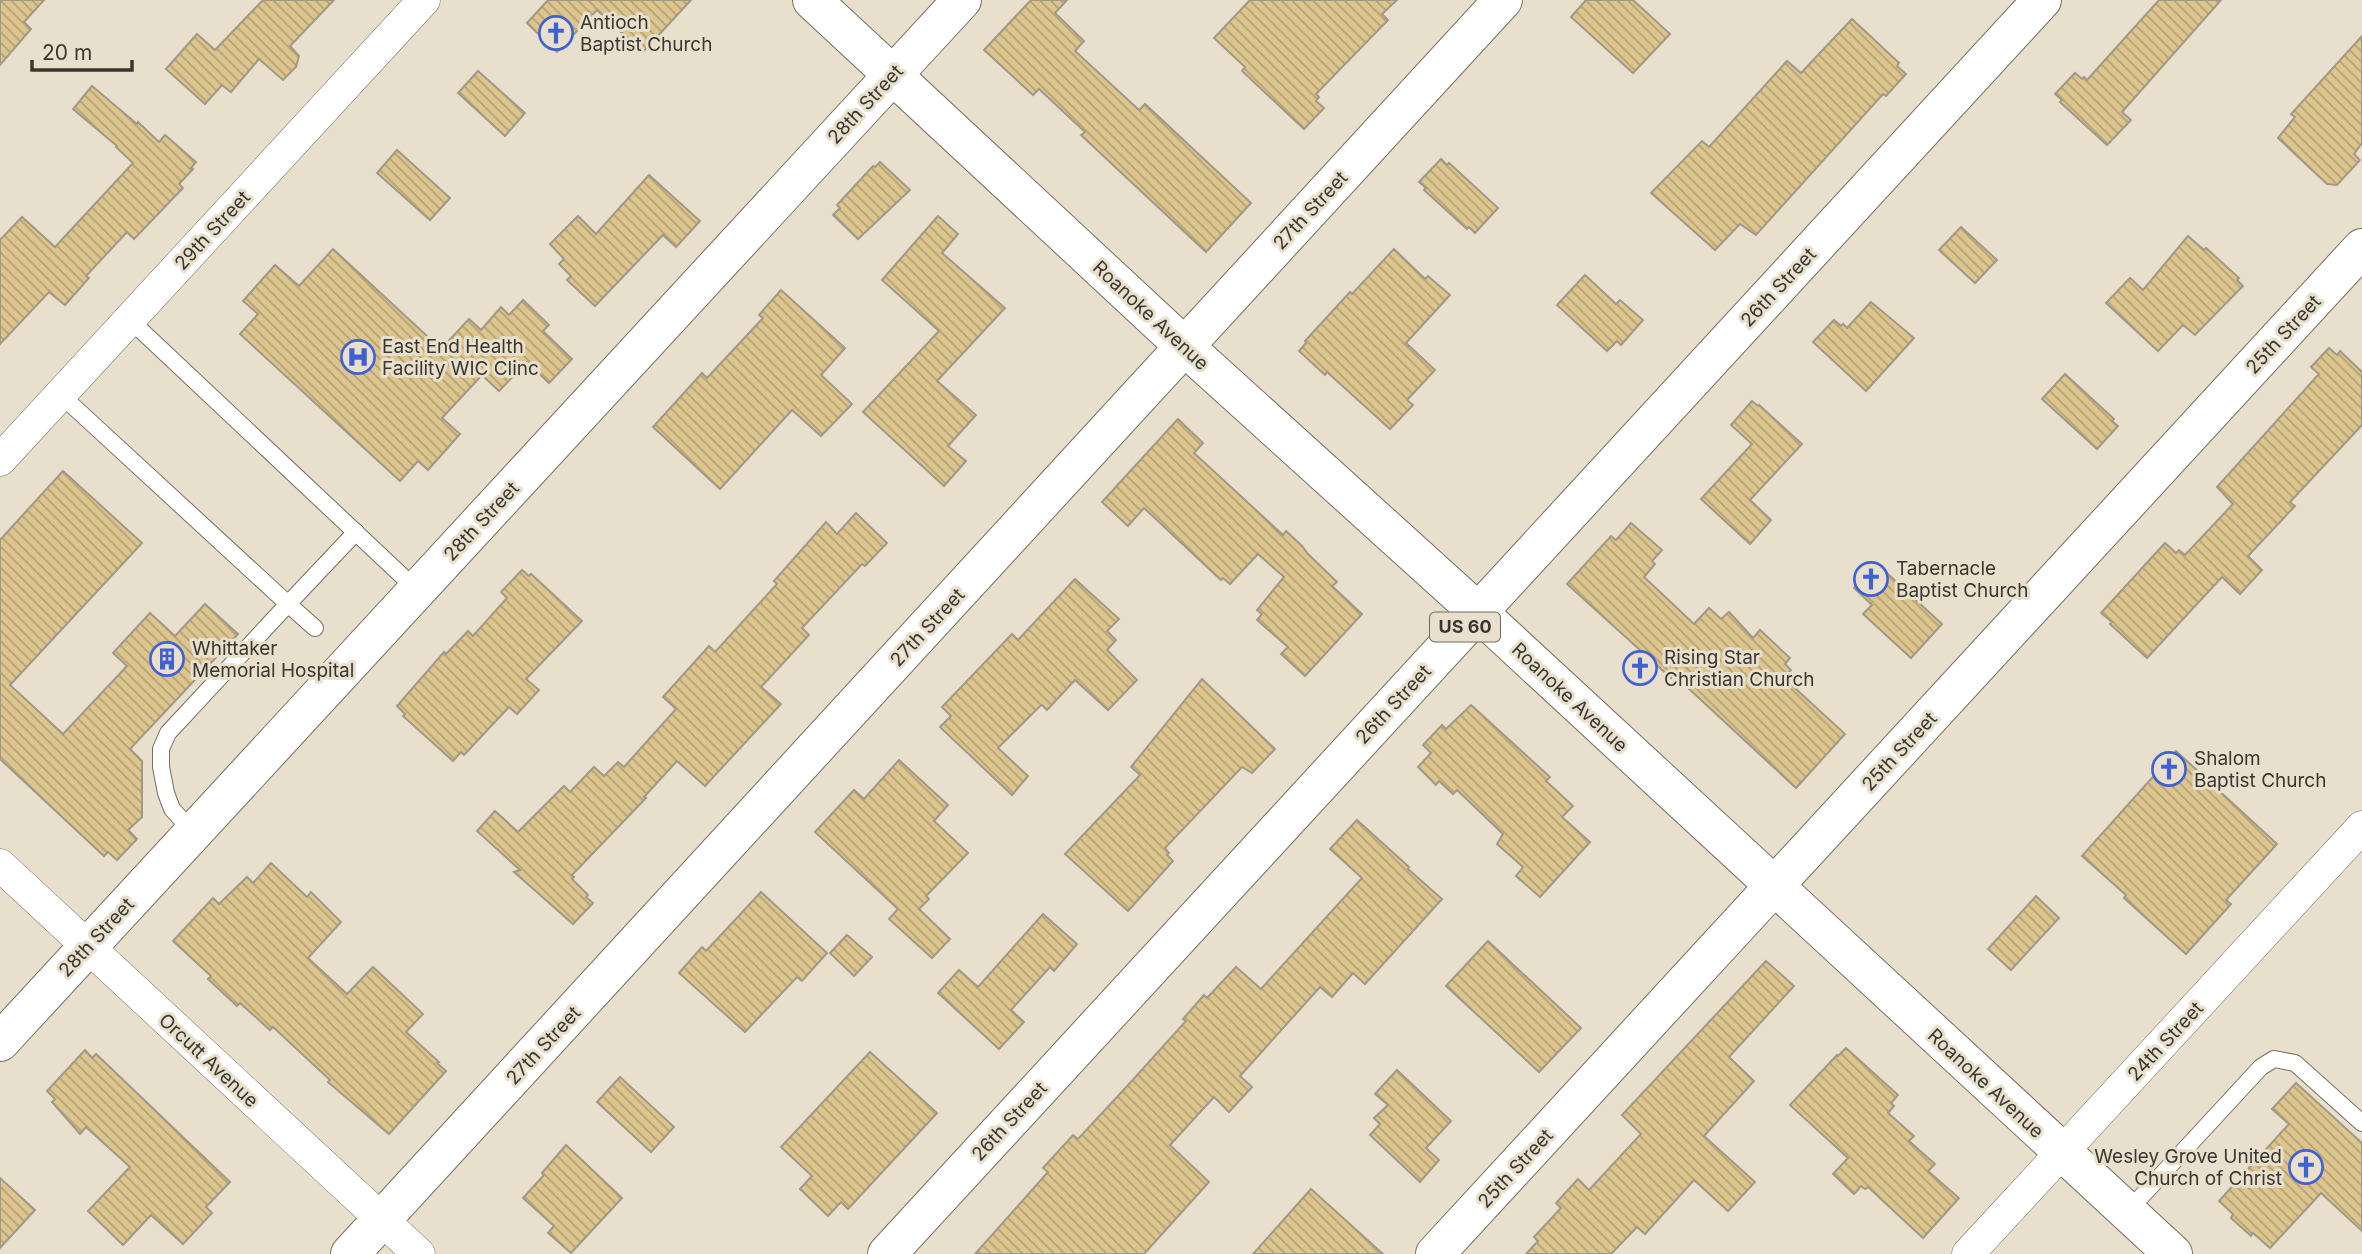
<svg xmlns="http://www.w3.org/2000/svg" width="2362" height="1254" viewBox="0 0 2362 1254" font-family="Inter,sans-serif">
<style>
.building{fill:url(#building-back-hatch);stroke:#a19987;stroke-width:2}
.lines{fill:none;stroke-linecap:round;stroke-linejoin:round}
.lane-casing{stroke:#766f5e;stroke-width:18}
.street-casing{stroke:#766f5e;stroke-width:33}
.secondary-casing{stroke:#766f5e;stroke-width:40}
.primary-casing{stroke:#766f5e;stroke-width:40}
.lane{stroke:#fff;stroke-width:16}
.street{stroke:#fff;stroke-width:32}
.secondary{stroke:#fff;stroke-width:38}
.primary{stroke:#fff;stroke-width:38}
.labels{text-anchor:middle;stroke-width:6;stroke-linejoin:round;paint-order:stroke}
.shield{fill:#e8e0cd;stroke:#6e6a5f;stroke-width:2}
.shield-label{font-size:18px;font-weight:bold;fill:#3a3730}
.poi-label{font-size:19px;fill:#3a3730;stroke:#e8e0cd;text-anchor:start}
.street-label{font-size:19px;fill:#3a3730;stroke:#e8e0cd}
</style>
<defs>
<pattern id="building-back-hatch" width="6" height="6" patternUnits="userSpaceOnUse" patternTransform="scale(1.75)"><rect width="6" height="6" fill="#ddc58e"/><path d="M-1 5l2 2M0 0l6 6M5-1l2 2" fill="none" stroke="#b4a174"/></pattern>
</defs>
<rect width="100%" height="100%" fill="#e8e0cd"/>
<g class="building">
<path d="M0,0H44L24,22L31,29L0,65Z"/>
<path d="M263,0H334L290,46L299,56L296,67L283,80L259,59L231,92L222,85L205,104L166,69L197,34L215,50Z"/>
<path d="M548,0H691L643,52L597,10L557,52L527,23Z"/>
<path d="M1031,0H1067L1055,13L1084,41L1075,51L1139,110L1145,104L1251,203L1206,252L1081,135L1085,132L1039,89L1033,95L984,50Z"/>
<path d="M1250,0H1397L1382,14L1388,20L1316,94L1319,97L1316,101L1324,108L1304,129L1242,71L1245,67L1214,38Z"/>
<path d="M1586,0H1633L1670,34L1633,73L1571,17Z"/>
<path d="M2159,0H2221L2122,112L2131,120L2107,145L2060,102L2062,100L2055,94L2075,73L2082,79L2084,77L2087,80Z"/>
<path d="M1852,19L1899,63L1897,66L1906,74L1886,96L1883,94L1756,235L1740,224L1715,250L1651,193L1702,141L1709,147L1787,61L1801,73Z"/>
<path d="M2362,36V143L2354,154L2360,160L2337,185L2327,184L2278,138L2295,117L2291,114Z"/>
<path d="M478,71L525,113L505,136L458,93Z"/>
<path d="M92,86L137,124L138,122L159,142L165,135L196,162L191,168L193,169L179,184L183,188L134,239L127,232L86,276L89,278L65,305L49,292L0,344V240L22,217L55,247L133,163L116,147L117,146L73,109Z"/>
<path d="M397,150L450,198L430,220L377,173Z"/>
<path d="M1441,159L1447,165L1449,163L1498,208L1475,233L1469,227L1467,229L1424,190L1426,188L1419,182Z"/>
<path d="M880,162L910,190L858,239L833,215L840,208L837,205L873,166L875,167Z"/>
<path d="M649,175L700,221L676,247L663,235L595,306L567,280L571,276L559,264L564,259L550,244L578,216L596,234Z"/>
<path d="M938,216L958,234L942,253L1005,308L937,381L976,415L948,446L966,461L944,486L863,412L939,331L882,280Z"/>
<path d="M1961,227L1997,260L1975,283L1939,250Z"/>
<path d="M2188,236L2204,250L2206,248L2239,278L2237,280L2243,286L2195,335L2183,325L2158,351L2106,303L2130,278L2143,290Z"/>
<path d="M333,249L441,349L469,319L481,330L501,307L509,315L523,300L549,325L543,331L572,359L549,383L527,362L499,391L482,375L442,418L460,434L428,470L418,461L400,481L240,334L258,314L243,301L275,265L299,286Z"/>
<path d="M1394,249L1425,279L1428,276L1450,295L1406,343L1435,370L1407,400L1413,405L1390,429L1327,372L1325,375L1299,351L1306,343L1305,341L1350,292L1352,294Z"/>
<path d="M1585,275L1616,304L1620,300L1643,320L1621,345L1617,341L1607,351L1557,305Z"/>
<path d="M781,290L845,348L821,375L852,404L821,436L792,410L720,489L653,427L702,373L707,378L763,318L759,315Z"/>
<path d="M1871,302L1914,338L1866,391L1813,342L1834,320L1841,326L1843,324L1847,328Z"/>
<path d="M2329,348L2337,355L2340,351L2362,372V425L2290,502L2295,506L2248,556L2262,570L2240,594L2222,577L2147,658L2110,624L2112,622L2101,613L2165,543L2176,553L2179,550L2185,555L2233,504L2217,487L2319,374L2311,367Z"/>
<path d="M2065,374L2114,419L2112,421L2118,426L2097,449L2042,399Z"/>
<path d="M1752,401L1758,406L1759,405L1802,444L1750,500L1771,520L1750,544L1701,499L1752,444L1731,425Z"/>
<path d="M1178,419L1203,443L1194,453L1283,535L1286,531L1302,546L1308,554L1337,582L1332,586L1362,614L1305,676L1281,654L1288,647L1257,620L1262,614L1257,610L1284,577L1258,554L1230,584L1223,578L1221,580L1144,508L1128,526L1102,502Z"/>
<path d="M63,471L142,543L10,685L63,734L127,666L113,653L150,613L175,636L205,604L238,634L130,749L142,761V817L128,830L137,839L117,860L108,852L104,856L0,759V540Z"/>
<path d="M856,513L887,543L865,566L862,564L802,628L809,635L761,687L781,704L705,786L677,761L644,797L646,798L572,875L574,877L572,879L588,895L586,897L593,903L573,924L514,872L520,870L477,831L495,811L518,832L564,786L570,792L594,767L604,776L618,762L624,767L676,709L663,697L709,646L715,652L777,584L774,581L826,522L837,534Z"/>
<path d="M1631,523L1662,550L1652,561L1655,564L1644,577L1694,624L1709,608L1721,619L1729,612L1753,638L1760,630L1790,658L1785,664L1791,670L1784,678L1845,734L1796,788L1674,675L1671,678L1567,584L1611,536L1616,540Z"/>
<path d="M1876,563L1942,624L1911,658L1863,614L1872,605L1854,588Z"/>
<path d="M522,570L529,576L531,574L582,621L526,679L539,690L517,714L509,707L464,755L461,752L453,761L403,716L405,714L397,706L444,652L446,654L468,631L473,636L507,598L501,592Z"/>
<path d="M1075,579L1119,619L1107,631L1116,640L1107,650L1137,680L1108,710L1075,680L1047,710L1042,705L1039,707L998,748L1028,776L1012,795L940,727L951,716L942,707L1012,634L1018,640Z"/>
<path d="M1202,679L1275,749L1252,773L1242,767L1165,848L1169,853L1167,855L1173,861L1128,911L1065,854L1140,775L1131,767Z"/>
<path d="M1471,705L1550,777L1546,781L1573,806L1562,817L1590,842L1540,897L1516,876L1523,867L1497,844L1503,834L1457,790L1453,794L1439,781L1436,785L1418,767L1431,753L1423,745L1442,725L1446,729Z"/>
<path d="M2176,751L2277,844L2226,900L2231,904L2186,954L2124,898L2126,895L2082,856Z"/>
<path d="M899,760L948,805L934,821L968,853L926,896L929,899L919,909L950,939L932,958L889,919L898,909L815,832L854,790L864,799Z"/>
<path d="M1357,820L1409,867L1408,869L1442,899L1365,984L1353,973L1332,997L1320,987L1240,1076L1252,1087L1229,1112L1214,1097L1170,1145L1209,1182L1144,1254H975L1048,1172L1043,1168L1073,1135L1078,1139L1130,1083L1186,1021L1183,1019L1204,995L1207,998L1236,967L1261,989L1362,878L1330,849Z"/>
<path d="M271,863L307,897L311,892L341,922L308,958L347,994L373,967L423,1014L406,1032L439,1062L437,1063L446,1071L389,1134L328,1082L330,1080L273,1027L270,1030L240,1003L237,1006L208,979L211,976L173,941L213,898L219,904L247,877L253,883Z"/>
<path d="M761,892L827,953L802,981L797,977L745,1032L679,973L702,947L706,951Z"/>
<path d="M2036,896L2059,918L2011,970L1988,949Z"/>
<path d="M1043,914L1077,944L1054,971L1050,967L1011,1010L1024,1022L999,1049L938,993L959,970L978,987Z"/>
<path d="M847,935L872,957L854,976L830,953Z"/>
<path d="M1488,941L1581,1028L1539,1072L1446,986Z"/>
<path d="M1766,961L1794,986L1729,1057L1754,1081L1704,1136L1755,1182L1728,1211L1694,1180L1645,1234L1637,1227L1611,1254H1526L1538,1241L1534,1237L1561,1208L1556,1203L1578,1179L1589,1190L1641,1134L1622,1115Z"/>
<path d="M1846,1048L1898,1095L1891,1103L1894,1106L1888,1113L1914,1136L1909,1141L1935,1164L1928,1171L1959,1198L1923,1238L1868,1187L1865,1189L1861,1186L1854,1194L1833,1174L1848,1158L1790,1105L1837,1055L1838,1056Z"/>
<path d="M85,1050L92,1058L96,1054L230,1182L206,1207L212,1213L183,1244L151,1215L123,1245L88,1211L130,1167L86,1127L80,1134L52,1102L55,1099L47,1091Z"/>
<path d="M870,1052L937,1113L848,1209L841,1202L828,1216L800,1189L812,1176L781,1147Z"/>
<path d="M1397,1070L1451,1121L1426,1148L1439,1160L1420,1182L1370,1135L1380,1124L1374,1118L1388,1105L1375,1094Z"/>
<path d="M620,1077L674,1127L651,1152L597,1102Z"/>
<path d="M2296,1083L2362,1143V1231L2321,1193L2270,1248L2253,1233L2251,1236L2231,1218L2233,1214L2219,1201L2289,1124L2272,1109Z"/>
<path d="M566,1145L622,1198L571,1253L548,1233L554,1226L523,1198L544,1175L542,1173Z"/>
<path d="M0,1178L35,1210L0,1248Z"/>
<path d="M1311,1189L1383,1254H1253Z"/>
</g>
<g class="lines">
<g class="lane-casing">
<g id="lane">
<path d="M129,319L417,590"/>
<path d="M61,395L288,604L356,532"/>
<path d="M193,832L172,809L166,793L161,767V749L168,733L288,604L315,628"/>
<path d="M2127,1212L2261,1067L2274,1059L2295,1063L2362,1123"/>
</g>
</g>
<g class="street-casing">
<g id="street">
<path d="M0,460L424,0"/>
<path d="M0,865L419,1254"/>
<path d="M1968,1254L2362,827"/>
</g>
</g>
<g class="secondary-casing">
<g id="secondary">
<path d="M812,0L1184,346L1478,612L2173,1254"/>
<path d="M0,1042L962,0"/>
<path d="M350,1254L1503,0"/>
</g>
</g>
<g class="primary-casing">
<g id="primary">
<path d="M887,1254L2042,0"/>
<path d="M1435,1254L2362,248"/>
</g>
</g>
<use href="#lane" class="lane"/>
<use href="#street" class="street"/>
<use href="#secondary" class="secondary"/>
<use href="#primary" class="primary"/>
</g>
<defs>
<g id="church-ring" transform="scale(1.75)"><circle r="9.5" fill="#e8e0cd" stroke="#4061d3" stroke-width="1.5"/><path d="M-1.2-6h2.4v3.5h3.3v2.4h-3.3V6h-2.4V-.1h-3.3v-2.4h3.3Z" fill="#4061d3"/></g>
<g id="hospital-ring" transform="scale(1.75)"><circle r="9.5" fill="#e8e0cd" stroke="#4061d3" stroke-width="1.5"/><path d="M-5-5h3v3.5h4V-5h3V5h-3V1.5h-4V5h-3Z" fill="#4061d3"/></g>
<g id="building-ring" transform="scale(1.75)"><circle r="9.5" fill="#e8e0cd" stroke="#4061d3" stroke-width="1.5"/><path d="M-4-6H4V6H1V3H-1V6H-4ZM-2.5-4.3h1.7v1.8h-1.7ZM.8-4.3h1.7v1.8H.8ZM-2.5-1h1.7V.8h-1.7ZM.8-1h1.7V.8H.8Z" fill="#4061d3"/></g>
</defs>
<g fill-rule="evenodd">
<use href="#church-ring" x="556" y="33"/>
<use href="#hospital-ring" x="358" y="357"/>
<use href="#church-ring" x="1871" y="579"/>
<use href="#building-ring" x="167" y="659"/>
<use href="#church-ring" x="1640" y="668"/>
<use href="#church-ring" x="2169" y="769"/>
<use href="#church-ring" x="2306" y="1167"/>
</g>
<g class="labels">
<rect class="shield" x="1430" y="612.5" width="70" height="29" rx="5"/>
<g class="shield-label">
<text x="1465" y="633">US 60</text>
</g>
<g class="poi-label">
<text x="580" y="29">Antioch<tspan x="580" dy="22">Baptist Church</tspan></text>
<text x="382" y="353">East End Health<tspan x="382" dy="22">Facility WIC Clinc</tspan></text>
<text x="1896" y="575">Tabernacle<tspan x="1896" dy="22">Baptist Church</tspan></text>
<text x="192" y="655">Whittaker<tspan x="192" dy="22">Memorial Hospital</tspan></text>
<text x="1664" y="664">Rising Star<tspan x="1664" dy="22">Christian Church</tspan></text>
<text x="2194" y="765">Shalom<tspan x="2194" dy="22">Baptist Church</tspan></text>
<text x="2282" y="1163" text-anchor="end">Wesley Grove United<tspan x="2282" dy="22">Church of Christ</tspan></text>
</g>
<g class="street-label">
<text transform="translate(865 104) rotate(-47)" y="7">28th Street</text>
<text transform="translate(1310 210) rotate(-47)" y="7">27th Street</text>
<text transform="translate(212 230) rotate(-47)" y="7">29th Street</text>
<text transform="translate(1778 287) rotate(-47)" y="7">26th Street</text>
<text transform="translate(1151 315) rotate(43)" y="7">Roanoke Avenue</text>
<text transform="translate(2283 334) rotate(-47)" y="7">25th Street</text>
<text transform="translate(481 521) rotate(-47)" y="7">28th Street</text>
<text transform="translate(927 627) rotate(-47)" y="7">27th Street</text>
<text transform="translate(1570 697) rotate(43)" y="7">Roanoke Avenue</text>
<text transform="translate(1393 704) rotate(-47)" y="7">26th Street</text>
<text transform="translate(1899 751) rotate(-47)" y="7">25th Street</text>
<text transform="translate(96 937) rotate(-47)" y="7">28th Street</text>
<text transform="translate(2165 1041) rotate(-47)" y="7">24th Street</text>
<text transform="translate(543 1045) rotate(-47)" y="7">27th Street</text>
<text transform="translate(209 1060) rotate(43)" y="7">Orcutt Avenue</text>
<text transform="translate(1986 1083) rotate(43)" y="7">Roanoke Avenue</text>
<text transform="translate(1009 1121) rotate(-47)" y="7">26th Street</text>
<text transform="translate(1515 1168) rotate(-47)" y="7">25th Street</text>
</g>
</g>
<path d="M32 60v10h100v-10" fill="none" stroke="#3a3730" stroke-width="3.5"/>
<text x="42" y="60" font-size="21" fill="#3a3730" stroke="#e8e0cd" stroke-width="5" paint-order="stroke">20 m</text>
</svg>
